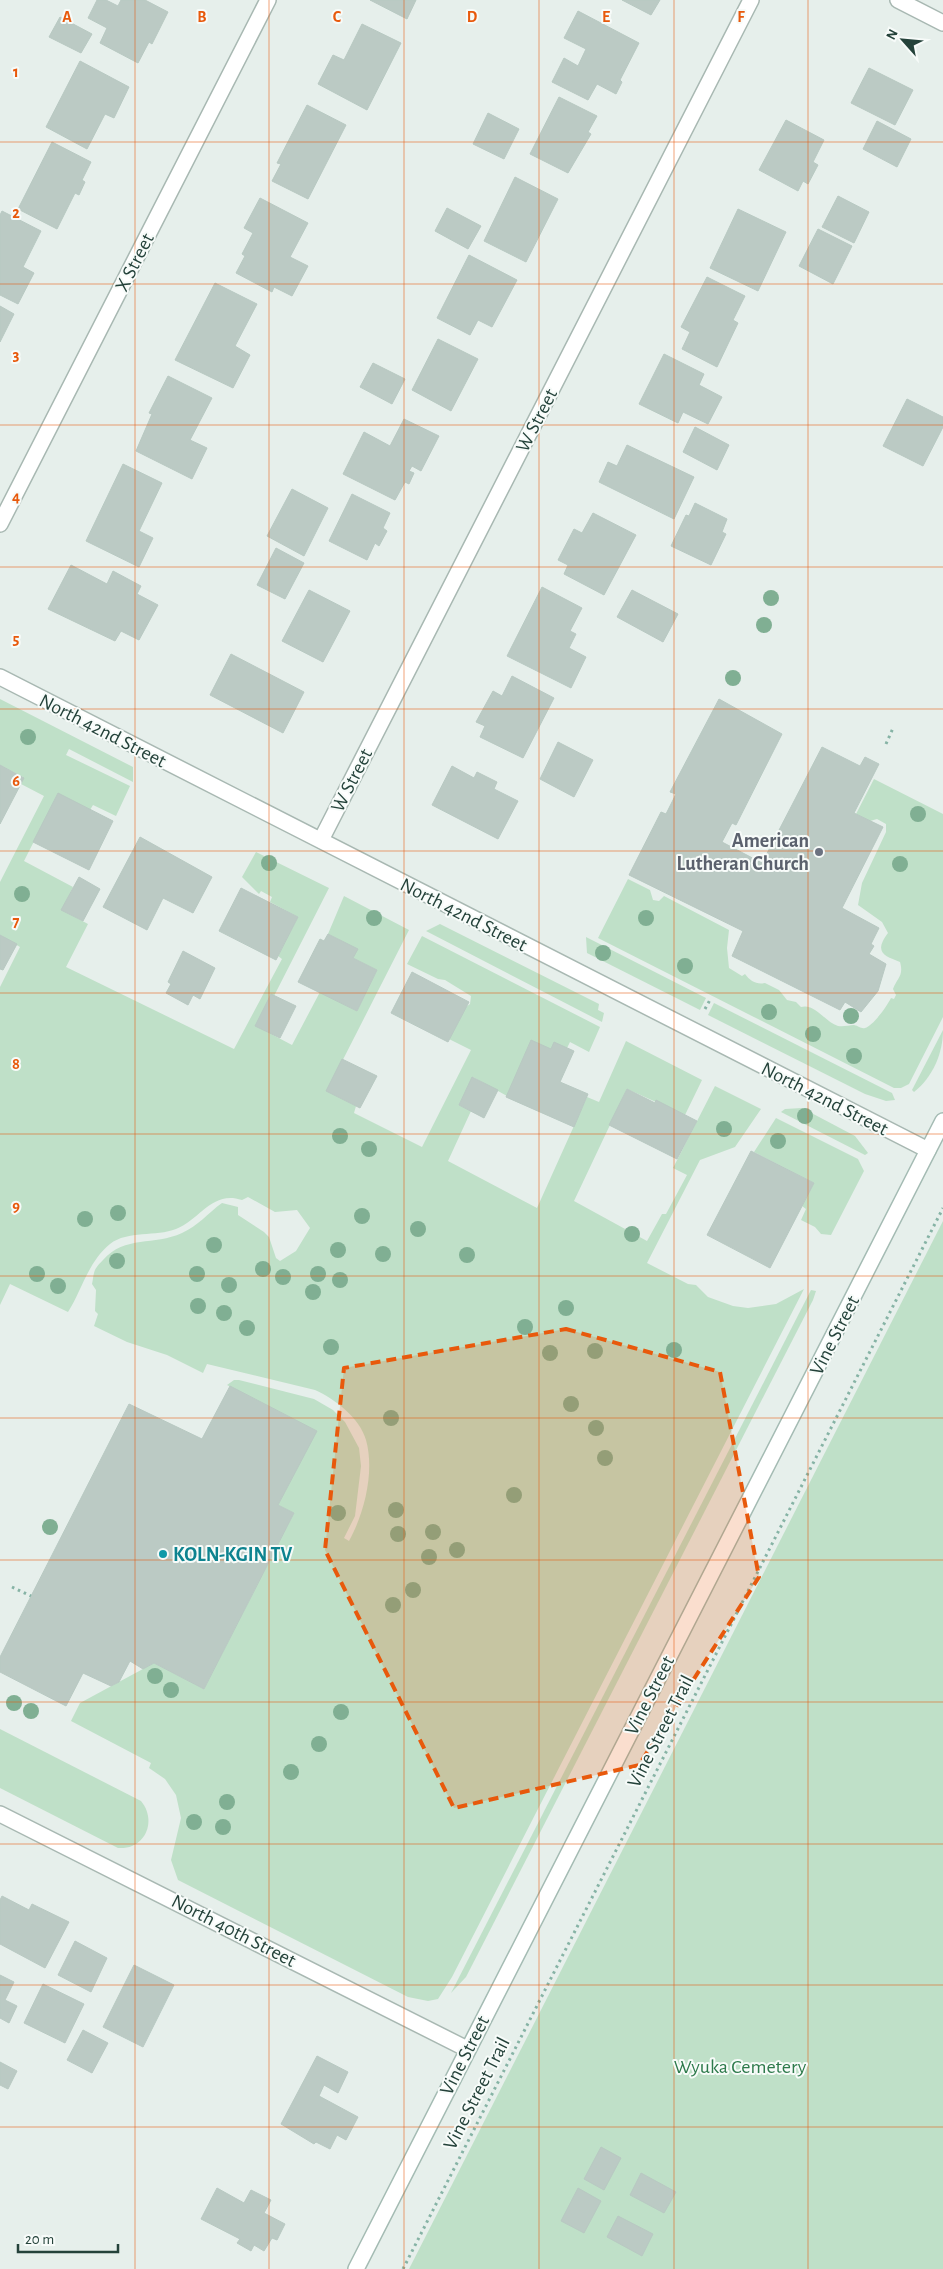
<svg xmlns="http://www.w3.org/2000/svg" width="943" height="2269" viewBox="0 0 943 2269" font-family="'Alegreya Sans',sans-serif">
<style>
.green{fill:#bfe0c8}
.building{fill:#bbcac4;stroke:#b8c9c2}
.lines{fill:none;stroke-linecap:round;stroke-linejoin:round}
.minor-casing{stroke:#a8b8b2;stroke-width:18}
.tertiary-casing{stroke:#a8b8b2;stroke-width:18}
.secondary-casing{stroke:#a4bbb3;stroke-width:18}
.path{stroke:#86b3a5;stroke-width:3;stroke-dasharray:2.5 4;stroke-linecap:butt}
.minor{stroke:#fff;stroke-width:15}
.tertiary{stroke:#fff;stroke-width:15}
.secondary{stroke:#fff;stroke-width:15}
.tree{fill:#80af93}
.marked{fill:#e8590c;fill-opacity:0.2;stroke:#e8590c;stroke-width:4;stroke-dasharray:10 6;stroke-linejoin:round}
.grid{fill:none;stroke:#e8590c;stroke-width:1;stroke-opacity:0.55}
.worship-dot{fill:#6b7280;stroke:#f7fbf9;stroke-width:2}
.culture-dot{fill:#0f9aa8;stroke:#f7fbf9;stroke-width:2}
.labels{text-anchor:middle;stroke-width:4;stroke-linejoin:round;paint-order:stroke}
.street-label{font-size:20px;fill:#24423a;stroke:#f7fbf9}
.worship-label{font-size:20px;font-weight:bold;fill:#5b616d;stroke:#f7fbf9;text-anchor:end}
.culture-label{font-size:20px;font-weight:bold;fill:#0d838f;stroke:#f7fbf9;text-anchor:start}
.park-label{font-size:20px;fill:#2d7a4b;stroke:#f7fbf9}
.grid-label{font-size:16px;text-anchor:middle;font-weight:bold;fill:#e8590c;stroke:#f7fbf9;stroke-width:4;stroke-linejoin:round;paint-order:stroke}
</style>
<rect width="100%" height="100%" fill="#e6efeb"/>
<g class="green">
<path d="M0,699L133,767V782L69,749L66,755L130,786L116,816L93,805L90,810L58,794L24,861L73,887L62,910L88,924L66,967L234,1049L282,959L278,956L298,917L270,902L272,897L261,891L259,894L242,877L256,852L329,888L274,996L256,1026L292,1045L320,992L357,1011L377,970L353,958L357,949L328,934L344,896L409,930L327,1091L356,1106L354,1113L422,1147L471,1050L449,1039L466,1007L470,1004L471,996L445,980L438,979L407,964L422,936L600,1027L589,1052L570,1042L567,1048L551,1049L507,1096L473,1077L459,1105L471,1111L448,1161L537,1208L587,1097L599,1102L626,1041L702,1080L685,1115L627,1089L574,1201L647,1241L662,1214H666L687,1175L673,1168L715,1086L761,1109L735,1147L700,1160L647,1263L688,1284L696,1285L708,1297L733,1306L748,1308L776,1304L804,1289L452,1977L438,1999L428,2001L408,1997L178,1880L171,1860L181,1818L176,1795L165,1779L149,1768L151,1763L71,1721L80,1703L154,1663L204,1689L294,1513L278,1505L316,1431L227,1385L234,1380H239L314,1399L333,1410L345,1422L359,1448L361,1466L355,1516L344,1538L349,1541C364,1514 375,1472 366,1440C360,1418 335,1399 315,1390L207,1364L203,1373L167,1355L127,1342L94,1326L98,1314L95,1311L96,1290L92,1284C93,1280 93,1276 94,1273C95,1268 100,1263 103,1260C125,1235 154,1246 182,1233C198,1226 208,1213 222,1203L238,1207V1215L264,1232L269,1237L276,1258L280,1261L296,1251L310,1228L297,1210L275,1212L248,1197L242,1200C212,1190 201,1219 176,1229C156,1237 128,1230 110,1244C88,1262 82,1290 68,1312L10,1284L0,1305V987L20,947L0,935V882L44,796L21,784L23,777L0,765Z"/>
<path d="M874,779L943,814V1017L909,1084L901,1088H894L598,938L628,879L650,890L653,900L659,901L664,896L729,930L727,948L729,968L742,976L745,974C750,981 757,985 765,983L779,990L787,1000L796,1002L801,1007C815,1003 825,1022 838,1026C844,1027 849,1025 854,1025C859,1026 861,1029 865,1028C873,1026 887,1006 891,998L894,999L896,995L893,989C897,978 904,976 900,962C885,956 873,953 888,933L882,922L858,905L862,883L886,832V824L877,819L870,821L856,814Z"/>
<path d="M440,924L599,1004L598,1010L604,1013L602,1022L426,931Z"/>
<path d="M586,937L706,998L700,1010L587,953Z"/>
<path d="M714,1003L892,1093L895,1100L886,1101L865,1094L708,1015Z"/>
<path d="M943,1030C943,1053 933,1077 914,1092L912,1090Z"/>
<path d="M802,1108L855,1136L868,1153L865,1155L781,1112L785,1109Z"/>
<path d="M776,1118L858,1159L864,1171L831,1235L821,1234L815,1227L801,1220L806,1209L802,1206L814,1183L754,1152Z"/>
<path d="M943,1221V2269H409Z"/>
<path d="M811,1290L816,1291L813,1300L466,1977L451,1993Z"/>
<path d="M0,1729L141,1801C158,1822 144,1850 118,1848L0,1788Z"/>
</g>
<g class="building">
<path d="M97,0H106L118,6L121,0H145L168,12L152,44L149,42L138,63L100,43L107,28L88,18Z"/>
<path d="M370,0H416L407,19Z"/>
<path d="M622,0H660L651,15Z"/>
<path d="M578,11L639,43L620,80L622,82L616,94L597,84L588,100L552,82L564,58L578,66L586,49L564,38Z"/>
<path d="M60,17L92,34L81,53L49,37Z"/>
<path d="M362,24L401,43L367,110L318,84L333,55L344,60Z"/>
<path d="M80,61L129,87L114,118L105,114L87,149L46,127Z"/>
<path d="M869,68L913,90L895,125L851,103Z"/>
<path d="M559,97L597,116L588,132L591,134L568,173L530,154Z"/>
<path d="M307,105L346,125L308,199L272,181L281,164L277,163Z"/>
<path d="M488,113L519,129L504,159L473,144Z"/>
<path d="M786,120L824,140L813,162L818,165L808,184L803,181L798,191L759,170Z"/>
<path d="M877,121L911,139L897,167L863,149Z"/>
<path d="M52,142L91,162L82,180L85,182L79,195L75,193L57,229L18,209Z"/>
<path d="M515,177L558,199L526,262L484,241Z"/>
<path d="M838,196L869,212L854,243L822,227Z"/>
<path d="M260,198L308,223L290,257L308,266L292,296L274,287L272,292L236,273L245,256L242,254L253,233L244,228Z"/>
<path d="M447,208L481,226L468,249L435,231Z"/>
<path d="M738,209L786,232L758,291L710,268Z"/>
<path d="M2,211L41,231L23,267L34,273L18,304L0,295V215Z"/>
<path d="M818,229L852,246L833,284L799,266Z"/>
<path d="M469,255L517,280L492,327L478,320L470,335L437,318Z"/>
<path d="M707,277L745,296L733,320L738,323L717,367L682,349L690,332L681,327Z"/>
<path d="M215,283L257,304L235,346L250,355L233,388L175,360Z"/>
<path d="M0,306L14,314L0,342Z"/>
<path d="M438,339L478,359L451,411L412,390Z"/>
<path d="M664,354L704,374L699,385L722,397L708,424L683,412L678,423L639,404Z"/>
<path d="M373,363L405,379L392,404L360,387Z"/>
<path d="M168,376L212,398L190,440L207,448L192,479L136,451L152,414L149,413Z"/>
<path d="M907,399L943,417V427L923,466L883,446Z"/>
<path d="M404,419L439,436L421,471L412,466L409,471L414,473L409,484L405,482L395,500L343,474L364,432L390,446Z"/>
<path d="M695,427L729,445L717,470L683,452Z"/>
<path d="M627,445L694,477L674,519L599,482L608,462L617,466Z"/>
<path d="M123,464L162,483L139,531L153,538L139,567L86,541Z"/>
<path d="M292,489L328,508L304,556L267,536Z"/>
<path d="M352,494L390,513L383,528L387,531L379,546L375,543L367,560L329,541Z"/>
<path d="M695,503L727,519L722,532L726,534L711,565L671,546L686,515L689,516Z"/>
<path d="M593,513L636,535L604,595L564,574L568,565L558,560L574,529L582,533Z"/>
<path d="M276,548L304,563L285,599L257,585Z"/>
<path d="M71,565L107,584L113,571L141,586L137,594L158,605L139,640L121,631L115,641L48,609Z"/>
<path d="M542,587L582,608L570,631L576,634L569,648L586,657L571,688L507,656Z"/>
<path d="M309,590L350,611L323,662L282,641Z"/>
<path d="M632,590L678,614L663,642L617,617Z"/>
<path d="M231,654L304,692L283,733L210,695Z"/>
<path d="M512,676L554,698L523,758L480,737L485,726L476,722L493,691L502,696Z"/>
<path d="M719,699L782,734L736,825L732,823L722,842L762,863L822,747L860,766L865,757L879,764L854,813L883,827L842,908L879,928L871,944L874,946L869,954L886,964L878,991L861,1012L845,1002L840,1010L732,956L743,931L629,875L661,812L666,814L676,794L670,792Z"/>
<path d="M558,742L593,760L574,797L540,779Z"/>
<path d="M0,765L24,778L0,824Z"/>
<path d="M452,766L474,778L477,772L497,782L494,789L518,801L498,839L432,805Z"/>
<path d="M58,793L113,821L89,870L33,842Z"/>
<path d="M140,837L212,877L193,913L163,898L147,930L103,907Z"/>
<path d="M79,877L100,889L83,921L61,910Z"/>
<path d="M241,888L298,917L276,960L219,931Z"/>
<path d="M328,934L358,949L353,958L377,970L357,1011L298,982L320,939L324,941Z"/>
<path d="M0,935L17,944L3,970L0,969Z"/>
<path d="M183,951L215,968L200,999L193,995L188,1005L166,993L171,984L168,982Z"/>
<path d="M412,972L469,1002L448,1042L391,1013Z"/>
<path d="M271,994L296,1006L280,1038L255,1026Z"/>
<path d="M531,1040L551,1049L554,1042L574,1051L560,1082L588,1094L574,1127L506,1097Z"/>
<path d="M342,1059L377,1076L360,1108L326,1091Z"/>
<path d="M472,1077L498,1090L484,1118L459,1105Z"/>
<path d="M627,1089L655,1103L656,1100L697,1121L677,1159L609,1125Z"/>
<path d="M751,1151L814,1183L770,1268L707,1235Z"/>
<path d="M230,1386L317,1431L278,1505L294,1513L204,1689L154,1663L143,1669L130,1661L119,1682L111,1686L83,1673L66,1706L0,1672V1657L129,1404L202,1439Z"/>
<path d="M2,1896L29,1910L32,1904L69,1922L45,1968L0,1944V1900Z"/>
<path d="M75,1941L107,1958L91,1992L58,1975Z"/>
<path d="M134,1965L174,1985L143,2047L103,2027Z"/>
<path d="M0,1975L14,1982L5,2000L17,2006L9,2023L0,2018Z"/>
<path d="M43,1984L84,2004L65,2043L24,2023Z"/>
<path d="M83,2030L108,2043L92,2073L67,2060Z"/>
<path d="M317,2056L348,2072L338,2093L324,2085L319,2096L358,2117L346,2140L337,2135L330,2149L316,2142L314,2144L281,2124Z"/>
<path d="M0,2062L17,2071L8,2089L0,2085Z"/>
<path d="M601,2147L621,2158L604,2190L584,2179Z"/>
<path d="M641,2173L676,2192L664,2213L630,2195Z"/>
<path d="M217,2188L244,2203L251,2190L271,2200L264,2213L285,2224L277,2240L272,2238L264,2251L254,2245L251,2251L237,2243L240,2239L201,2219Z"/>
<path d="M578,2188L601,2201L584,2233L561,2221Z"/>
<path d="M618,2216L653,2234L642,2256L607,2237Z"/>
</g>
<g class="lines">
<g class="minor-casing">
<g id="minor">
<path d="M898,0L943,23"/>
<path d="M0,524L268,0"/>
<path d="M0,677L928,1150"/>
<path d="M321,840L751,0"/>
</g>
</g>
<g class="tertiary-casing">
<path id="tertiary" d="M0,1814L467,2049"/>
</g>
<g class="secondary-casing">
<path id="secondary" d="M356,2269L943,1121"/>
</g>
<g class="path">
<path d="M886,744L893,728"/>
<path d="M705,1009L711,998"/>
<path d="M12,1587L31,1596"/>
<path d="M403,2269L943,1208"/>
</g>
<use href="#minor" class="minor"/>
<use href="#tertiary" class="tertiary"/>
<use href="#secondary" class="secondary"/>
</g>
<g class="tree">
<circle cx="771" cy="598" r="8"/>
<circle cx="764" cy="625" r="8"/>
<circle cx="733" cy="678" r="8"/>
<circle cx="28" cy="737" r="8"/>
<circle cx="918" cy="814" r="8"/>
<circle cx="269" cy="863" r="8"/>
<circle cx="900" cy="864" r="8"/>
<circle cx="22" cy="894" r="8"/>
<circle cx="374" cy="918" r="8"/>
<circle cx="646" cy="918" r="8"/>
<circle cx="603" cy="953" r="8"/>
<circle cx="685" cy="966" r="8"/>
<circle cx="769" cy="1012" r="8"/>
<circle cx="851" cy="1016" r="8"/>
<circle cx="813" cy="1034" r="8"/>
<circle cx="854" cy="1056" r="8"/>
<circle cx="805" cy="1116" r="8"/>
<circle cx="724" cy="1129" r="8"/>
<circle cx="340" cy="1136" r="8"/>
<circle cx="778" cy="1141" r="8"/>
<circle cx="369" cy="1149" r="8"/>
<circle cx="118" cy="1213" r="8"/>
<circle cx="362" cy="1216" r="8"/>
<circle cx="85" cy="1219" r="8"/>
<circle cx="418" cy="1229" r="8"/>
<circle cx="632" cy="1234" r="8"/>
<circle cx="214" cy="1245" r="8"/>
<circle cx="338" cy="1250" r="8"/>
<circle cx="383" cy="1254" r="8"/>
<circle cx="467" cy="1255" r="8"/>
<circle cx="117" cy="1261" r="8"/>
<circle cx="263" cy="1269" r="8"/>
<circle cx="37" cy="1274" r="8"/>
<circle cx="197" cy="1274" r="8"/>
<circle cx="318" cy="1274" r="8"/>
<circle cx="283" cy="1277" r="8"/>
<circle cx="340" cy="1280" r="8"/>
<circle cx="229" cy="1285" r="8"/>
<circle cx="58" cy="1286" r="8"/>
<circle cx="313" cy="1292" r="8"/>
<circle cx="198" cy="1306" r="8"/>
<circle cx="566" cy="1308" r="8"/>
<circle cx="224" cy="1313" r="8"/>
<circle cx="525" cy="1327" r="8"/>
<circle cx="247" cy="1328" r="8"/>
<circle cx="331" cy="1347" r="8"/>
<circle cx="674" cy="1350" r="8"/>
<circle cx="595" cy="1351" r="8"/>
<circle cx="550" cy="1353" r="8"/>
<circle cx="571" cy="1404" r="8"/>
<circle cx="391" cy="1418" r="8"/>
<circle cx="596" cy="1428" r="8"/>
<circle cx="605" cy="1458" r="8"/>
<circle cx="514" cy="1495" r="8"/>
<circle cx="396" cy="1510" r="8"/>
<circle cx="338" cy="1513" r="8"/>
<circle cx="50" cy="1527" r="8"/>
<circle cx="433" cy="1532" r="8"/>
<circle cx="398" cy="1534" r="8"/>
<circle cx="457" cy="1550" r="8"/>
<circle cx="429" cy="1557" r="8"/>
<circle cx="413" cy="1590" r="8"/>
<circle cx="393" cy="1605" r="8"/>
<circle cx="155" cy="1676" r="8"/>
<circle cx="171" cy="1690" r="8"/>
<circle cx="14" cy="1703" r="8"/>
<circle cx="31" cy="1711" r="8"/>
<circle cx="341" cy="1712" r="8"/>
<circle cx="319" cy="1744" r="8"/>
<circle cx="291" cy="1772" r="8"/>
<circle cx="227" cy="1802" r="8"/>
<circle cx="194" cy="1822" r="8"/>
<circle cx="223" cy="1827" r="8"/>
</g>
<path class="marked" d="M566,1329L720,1372L759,1577L639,1765L454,1808L325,1550L344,1368Z"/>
<path class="grid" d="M135,0V2269M269,0V2269M404,0V2269M539,0V2269M674,0V2269M808,0V2269M0,142H943M0,284H943M0,425H943M0,567H943M0,709H943M0,851H943M0,993H943M0,1134H943M0,1276H943M0,1418H943M0,1560H943M0,1702H943M0,1844H943M0,1985H943M0,2127H943"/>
<circle class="worship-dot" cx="819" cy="852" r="5"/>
<circle class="culture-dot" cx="163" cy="1554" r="5"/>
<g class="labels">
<g class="street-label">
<text transform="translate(134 262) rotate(-63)" y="7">X Street</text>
<text transform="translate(536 420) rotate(-63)" y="7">W Street</text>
<text transform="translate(103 730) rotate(27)" y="7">North 42nd Street</text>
<text transform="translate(351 780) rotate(-63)" y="7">W Street</text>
<text transform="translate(464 914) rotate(27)" y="7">North 42nd Street</text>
<text transform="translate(825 1098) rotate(27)" y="7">North 42nd Street</text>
<text transform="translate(834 1335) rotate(-63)" y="7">Vine Street</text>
<text transform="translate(649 1695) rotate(-63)" y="7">Vine Street</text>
<text transform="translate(660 1731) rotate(-63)" y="7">Vine Street Trail</text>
<text transform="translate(234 1930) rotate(27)" y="7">North 40th Street</text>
<text transform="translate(464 2055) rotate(-63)" y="7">Vine Street</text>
<text transform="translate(476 2093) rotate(-63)" y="7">Vine Street Trail</text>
</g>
<g class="worship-label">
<text x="809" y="847">American<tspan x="809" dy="23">Lutheran Church</tspan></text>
</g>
<g class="culture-label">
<text x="173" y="1561">KOLN-KGIN TV</text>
</g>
<g class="park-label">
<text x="740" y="2073">Wyuka Cemetery</text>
</g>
</g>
<g class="grid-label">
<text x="67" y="22">A</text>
<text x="202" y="22">B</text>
<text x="337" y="22">C</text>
<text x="472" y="22">D</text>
<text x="606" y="22">E</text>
<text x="741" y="22">F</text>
<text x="16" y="77">1</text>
<text x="16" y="218">2</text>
<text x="16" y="360">3</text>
<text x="16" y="502">4</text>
<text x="16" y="644">5</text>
<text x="16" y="786">6</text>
<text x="16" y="927">7</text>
<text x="16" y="1069">8</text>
<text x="16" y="1211">9</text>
</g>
<g transform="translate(903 40) rotate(297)" stroke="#f7fbf9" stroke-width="4" paint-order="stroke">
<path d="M0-4L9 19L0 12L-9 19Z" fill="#24423a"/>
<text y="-8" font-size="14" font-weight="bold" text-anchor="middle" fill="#24423a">N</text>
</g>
<path d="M18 2244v8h100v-8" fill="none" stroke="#24423a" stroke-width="2.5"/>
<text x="25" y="2244" font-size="15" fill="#24423a" stroke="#f7fbf9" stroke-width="4" paint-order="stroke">20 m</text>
</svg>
